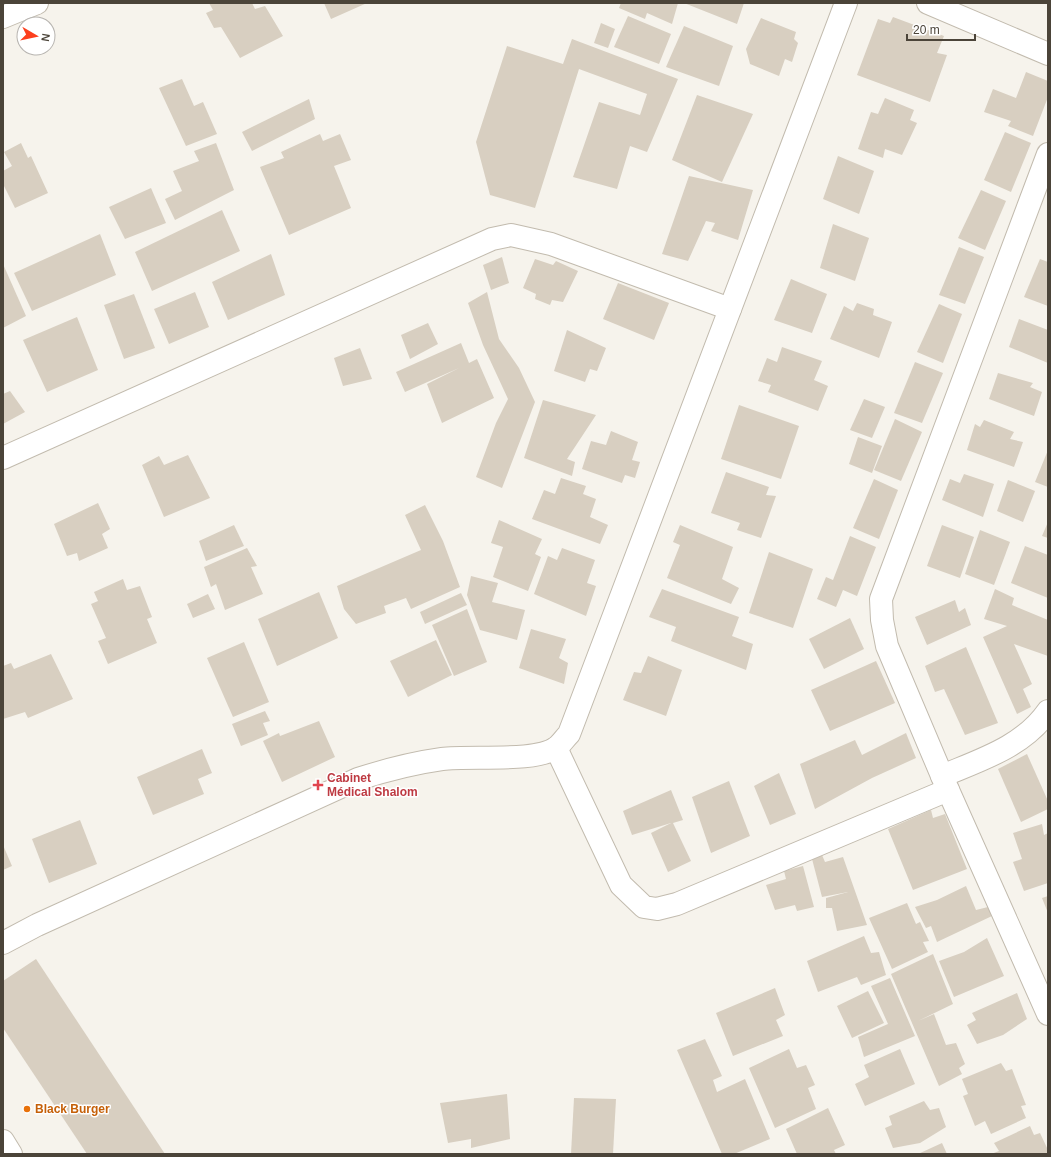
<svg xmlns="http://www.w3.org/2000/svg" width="1051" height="1157" viewBox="0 0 1051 1157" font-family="Helvetica,sans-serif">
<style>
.building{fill:#d8cfc1}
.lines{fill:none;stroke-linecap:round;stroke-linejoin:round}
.minor-casing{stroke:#c2bbae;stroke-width:24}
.minor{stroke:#fff;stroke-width:22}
.health-dot{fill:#e0444e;stroke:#fff;stroke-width:1.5}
.food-dot{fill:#e8710a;stroke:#fff;stroke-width:1.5}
.labels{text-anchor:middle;stroke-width:3;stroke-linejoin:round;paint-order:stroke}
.health-label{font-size:12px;font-weight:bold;fill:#be3a42;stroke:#fff;text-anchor:start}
.food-label{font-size:12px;font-weight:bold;fill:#c56008;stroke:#fff;text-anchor:start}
</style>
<rect width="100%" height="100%" fill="#f6f3ec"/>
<g class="building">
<path d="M209,3H252L255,9L265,6L283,36L240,58L221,27L214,28L206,13L213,10Z"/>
<path d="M324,3H367L331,19Z"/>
<path d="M621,3H678L672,24L647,13L645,19L619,8Z"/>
<path d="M684,3H744L737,24Z"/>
<path d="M628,16L671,34L659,64L614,47Z"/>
<path d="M893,17L944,36L937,53L947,55L930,102L857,75L878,19L890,23Z"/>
<path d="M761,18L796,32L794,39L798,43L792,62L785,59L779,76L750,64L746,49Z"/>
<path d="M601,23L615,29L608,48L594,43Z"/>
<path d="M684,26L733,46L719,86L666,67Z"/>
<path d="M572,39L678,79L647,152L630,146L617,189L573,177L599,102L640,115L647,94L579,69L535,208L490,195L476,142L507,46L563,64Z"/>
<path d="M1026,72L1048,81V97L1033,136L1008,126L1011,121L984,112L993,89L1016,98Z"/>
<path d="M182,79L194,106L203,102L217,134L186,146L159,88Z"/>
<path d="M697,95L753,114L722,182L672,160Z"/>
<path d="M885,98L914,110L910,120L917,123L902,155L885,149L883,158L858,149L871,112L878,114Z"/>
<path d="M309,99L315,119L252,151L242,132Z"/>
<path d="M1005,132L1031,143L1011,192L984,180Z"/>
<path d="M320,134L323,141L340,134L351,160L334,166L351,208L289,235L260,167L284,158L281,152Z"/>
<path d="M21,143L28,158L31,156L48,193L15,208L3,184V171L12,166L4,152Z"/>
<path d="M216,143L234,190L175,220L165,199L182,191L173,171L199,161L194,151Z"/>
<path d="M838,156L874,171L859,214L823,199Z"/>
<path d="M689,176L753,190L738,240L711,231L715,223L706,221L688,261L662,254Z"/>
<path d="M151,188L166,223L125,239L109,207Z"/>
<path d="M981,190L1006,201L985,250L958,238Z"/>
<path d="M222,210L240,251L152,291L135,252Z"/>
<path d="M833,224L869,238L855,281L820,268Z"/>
<path d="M100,234L116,275L32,311L14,273Z"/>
<path d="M959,247L984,257L965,304L939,295Z"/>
<path d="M271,254L285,295L228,320L212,282Z"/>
<path d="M502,257L509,283L491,290L483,265Z"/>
<path d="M535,259L553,265L556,261L578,271L563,302L552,300L550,305L535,299L536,294L523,288Z"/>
<path d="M1040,259L1048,262V306L1024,297Z"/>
<path d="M3,264L26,316L3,328Z"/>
<path d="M791,279L827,294L812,333L774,320Z"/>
<path d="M618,283L669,303L654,340L603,319Z"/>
<path d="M195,292L209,327L169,344L154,309Z"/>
<path d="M487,292L499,339L519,368L535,402L502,488L476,477L496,423L508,399L483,345L468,303Z"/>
<path d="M134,294L155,348L124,359L104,305Z"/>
<path d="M857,303L874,309L873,315L892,322L879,358L830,339L844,306L853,311Z"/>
<path d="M939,304L962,314L943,363L917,352Z"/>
<path d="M77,317L98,370L47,392L23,340Z"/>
<path d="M1019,319L1048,330V363L1009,347Z"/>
<path d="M428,323L438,344L410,359L401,335Z"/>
<path d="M567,330L606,348L597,371L590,369L585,382L554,371Z"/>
<path d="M461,343L469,363L477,359L494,398L442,423L427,384L459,368L405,392L396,372Z"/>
<path d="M782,347L822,361L814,380L828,386L818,411L768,392L771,385L758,381L767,358L777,362Z"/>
<path d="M360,348L372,379L343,386L334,358Z"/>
<path d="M915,362L943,373L922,423L894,413Z"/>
<path d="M998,373L1033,383L1030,387L1042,392L1034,416L989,399Z"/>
<path d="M10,391L25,412L3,424V394Z"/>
<path d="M864,399L885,407L872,438L850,430Z"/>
<path d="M543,400L596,415L567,459L575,462L572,476L524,458Z"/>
<path d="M739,405L799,426L781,479L721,459Z"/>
<path d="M895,419L922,432L901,481L874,470Z"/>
<path d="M984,420L1014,432L1010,439L1023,442L1014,467L967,450L975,424L980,427Z"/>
<path d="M611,431L638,442L632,460L640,462L635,478L625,475L622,483L582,469L591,441L606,445Z"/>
<path d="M858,437L882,446L872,473L849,464Z"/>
<path d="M1048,450V487L1035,482Z"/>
<path d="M188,455L210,498L164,517L142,465L159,456L164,465Z"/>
<path d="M726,472L769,487L766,495L776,496L761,538L737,530L740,523L711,513Z"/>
<path d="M964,474L994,484L983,517L942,500L950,479L960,483Z"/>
<path d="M561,478L586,486L583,494L596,499L590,517L608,525L600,544L532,519L544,490L555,494Z"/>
<path d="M874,479L898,490L879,539L853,528Z"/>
<path d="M1008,480L1035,491L1023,522L997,511Z"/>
<path d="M98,503L110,529L102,534L108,548L79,561L77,553L67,556L54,524Z"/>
<path d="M425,505L443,541L460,587L411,609L406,598L384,606L386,613L356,624L344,609L337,586L421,550L405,515Z"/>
<path d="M499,520L542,539L535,554L541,557L528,591L493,577L503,547L491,543Z"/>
<path d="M1048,522V538L1042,536Z"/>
<path d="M234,525L244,546L206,561L199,541Z"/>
<path d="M680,525L733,547L722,579L739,588L731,604L667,578L680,545L673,542Z"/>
<path d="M942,525L974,537L960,578L927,566Z"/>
<path d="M980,530L1010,542L994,585L965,574Z"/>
<path d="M850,536L876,547L857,596L843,590L836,607L817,599L826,577L833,580Z"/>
<path d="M1025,546L1048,555V598L1011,583Z"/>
<path d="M247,548L257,566L251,567L263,594L225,610L216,584L211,587L204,567Z"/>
<path d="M562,548L595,560L587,583L596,586L586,616L534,594L548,556L557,560Z"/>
<path d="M769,552L813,569L793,628L749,613Z"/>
<path d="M471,576L498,583L492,602L525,610L517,640L480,630L467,595Z"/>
<path d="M123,579L127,590L140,586L152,617L147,619L157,643L108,664L98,641L106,638L91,604L98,601L94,592Z"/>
<path d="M662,589L739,617L732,636L753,644L746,670L671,641L676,627L649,617Z"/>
<path d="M995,589L1014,598L1012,605L1048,620V656L1014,644L1032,684L1023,689L1031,707L1017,714L983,637L1007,626L984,619Z"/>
<path d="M319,592L338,638L277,666L258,619Z"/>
<path d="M461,593L467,605L425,624L420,612Z"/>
<path d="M208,594L215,609L193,618L187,604Z"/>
<path d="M955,600L959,612L965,608L971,625L927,645L915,617Z"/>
<path d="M467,609L487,662L454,676L432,625Z"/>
<path d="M850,618L864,649L824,669L809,639Z"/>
<path d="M531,629L566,639L559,658L568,663L564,684L519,668Z"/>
<path d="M436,640L452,675L408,697L390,661Z"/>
<path d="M244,642L269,702L233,717L207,658Z"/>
<path d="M966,647L998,723L965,735L944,689L935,692L925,666Z"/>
<path d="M51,654L73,699L28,718L25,712L3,719V666L11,663L14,669Z"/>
<path d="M648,656L682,670L666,716L623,700L634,672L641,673Z"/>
<path d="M876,661L895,703L830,731L811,690Z"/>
<path d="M265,711L270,721L263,723L268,735L241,746L232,724Z"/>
<path d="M319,721L335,757L282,782L263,741L279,733L280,736Z"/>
<path d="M906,733L916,758L872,778L815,809L800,764L855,740L862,755Z"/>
<path d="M202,749L212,773L198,779L204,794L153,815L137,777Z"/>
<path d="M1027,754L1048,801V809L1021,822L998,769Z"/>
<path d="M779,773L796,814L770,825L754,786Z"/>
<path d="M729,781L750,836L711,853L692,797Z"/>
<path d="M671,790L683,820L673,823L691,861L668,872L651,833L671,823L632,835L623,811Z"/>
<path d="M931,810L933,818L945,814L967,869L913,890L888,829Z"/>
<path d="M80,820L97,864L49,883L32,839Z"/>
<path d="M1042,824L1044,835L1048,833V883L1024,891L1013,862L1022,859L1013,833Z"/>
<path d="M3,845L12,866L3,870Z"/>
<path d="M822,855L825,862L843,857L867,925L837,931L832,908H826V898L848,892L822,897L812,859Z"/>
<path d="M803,866L814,907L797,911L795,905L775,910L766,885L786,879L784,871Z"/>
<path d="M966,886L976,910L988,907L992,916L937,942L931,926L926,928L915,907L937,900Z"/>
<path d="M1048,896V913L1042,898Z"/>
<path d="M907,903L916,924L920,922L929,941L923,942L928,952L892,969L869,918Z"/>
<path d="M864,936L871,953L879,952L886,975L861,985L857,977L818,992L807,961Z"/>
<path d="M987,938L1004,976L954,997L939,961L964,952Z"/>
<path d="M933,954L953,1004L918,1021L934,1014L946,1045L956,1043L965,1064L959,1068L962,1074L939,1086L891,974Z"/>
<path d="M36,959L165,1154H87L3,1028V981Z"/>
<path d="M890,978L915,1036L864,1057L858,1037L888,1024L871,986Z"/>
<path d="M775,988L785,1015L776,1020L783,1036L733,1056L716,1013Z"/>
<path d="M868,991L884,1023L852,1038L837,1006Z"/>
<path d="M1017,993L1027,1019L1003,1035L977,1044L967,1025L976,1020L972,1013Z"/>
<path d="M705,1039L722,1076L713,1080L717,1092L745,1079L770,1139L734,1154H722L677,1050Z"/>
<path d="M789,1049L797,1068L806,1065L815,1085L808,1088L816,1109L775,1128L749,1068Z"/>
<path d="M900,1049L915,1084L865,1106L855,1084L869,1077L864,1065Z"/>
<path d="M1001,1063L1006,1071L1012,1069L1026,1105L1021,1106L1026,1118L991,1134L985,1121L975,1126L963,1096L968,1094L962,1079Z"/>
<path d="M507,1094L510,1139L471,1148V1139L448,1143L440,1103Z"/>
<path d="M574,1098L616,1099L613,1154H571Z"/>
<path d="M924,1101L930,1110L939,1108L946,1127L920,1143L893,1148L885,1128L892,1125L889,1116Z"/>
<path d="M828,1108L845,1145L834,1150L836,1154H797L786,1129Z"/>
<path d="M1030,1126L1034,1135L1040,1133L1048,1150V1154H991L999,1151L994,1143Z"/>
<path d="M942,1143L947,1154H918Z"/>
</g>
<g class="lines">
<g class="minor-casing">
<g id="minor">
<path d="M928,3L1048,54"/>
<path d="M3,17L37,3"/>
<path d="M1048,154L881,599L882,620L887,646L948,790L1048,1014"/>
<path d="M3,458L492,239L511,235L551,244L730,309"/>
<path d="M556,748L621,885L644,907L657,909L677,904L948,790"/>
<path d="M942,776C980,760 1023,747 1048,711"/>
<path d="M3,943L37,925L358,779C386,770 413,763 442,759C469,755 537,763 557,747C561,744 565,738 569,734L846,3"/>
<path d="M3,1141L11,1154"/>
</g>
</g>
<use href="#minor" class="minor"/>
</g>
<path class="health-dot" d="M316 779h4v4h4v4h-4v4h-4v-4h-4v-4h4z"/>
<circle class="food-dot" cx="27" cy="1109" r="4"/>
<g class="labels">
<g class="health-label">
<text x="327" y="782">Cabinet<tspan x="327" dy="14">Médical Shalom</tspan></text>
</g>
<g class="food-label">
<text x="35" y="1113">Black Burger</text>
</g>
</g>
<rect width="1051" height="1157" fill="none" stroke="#4b4439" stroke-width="8"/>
<g transform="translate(36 36) rotate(99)"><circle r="19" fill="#ffffff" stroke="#b7b4b0"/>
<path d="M0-3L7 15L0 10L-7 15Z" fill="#fc3f1d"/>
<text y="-6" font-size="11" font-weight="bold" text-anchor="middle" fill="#4b4439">N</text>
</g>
<path d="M907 34v6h68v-6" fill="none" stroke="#4b4439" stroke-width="2"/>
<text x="913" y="34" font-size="12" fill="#4b4439" stroke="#ffffff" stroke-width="3" paint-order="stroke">20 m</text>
</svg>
